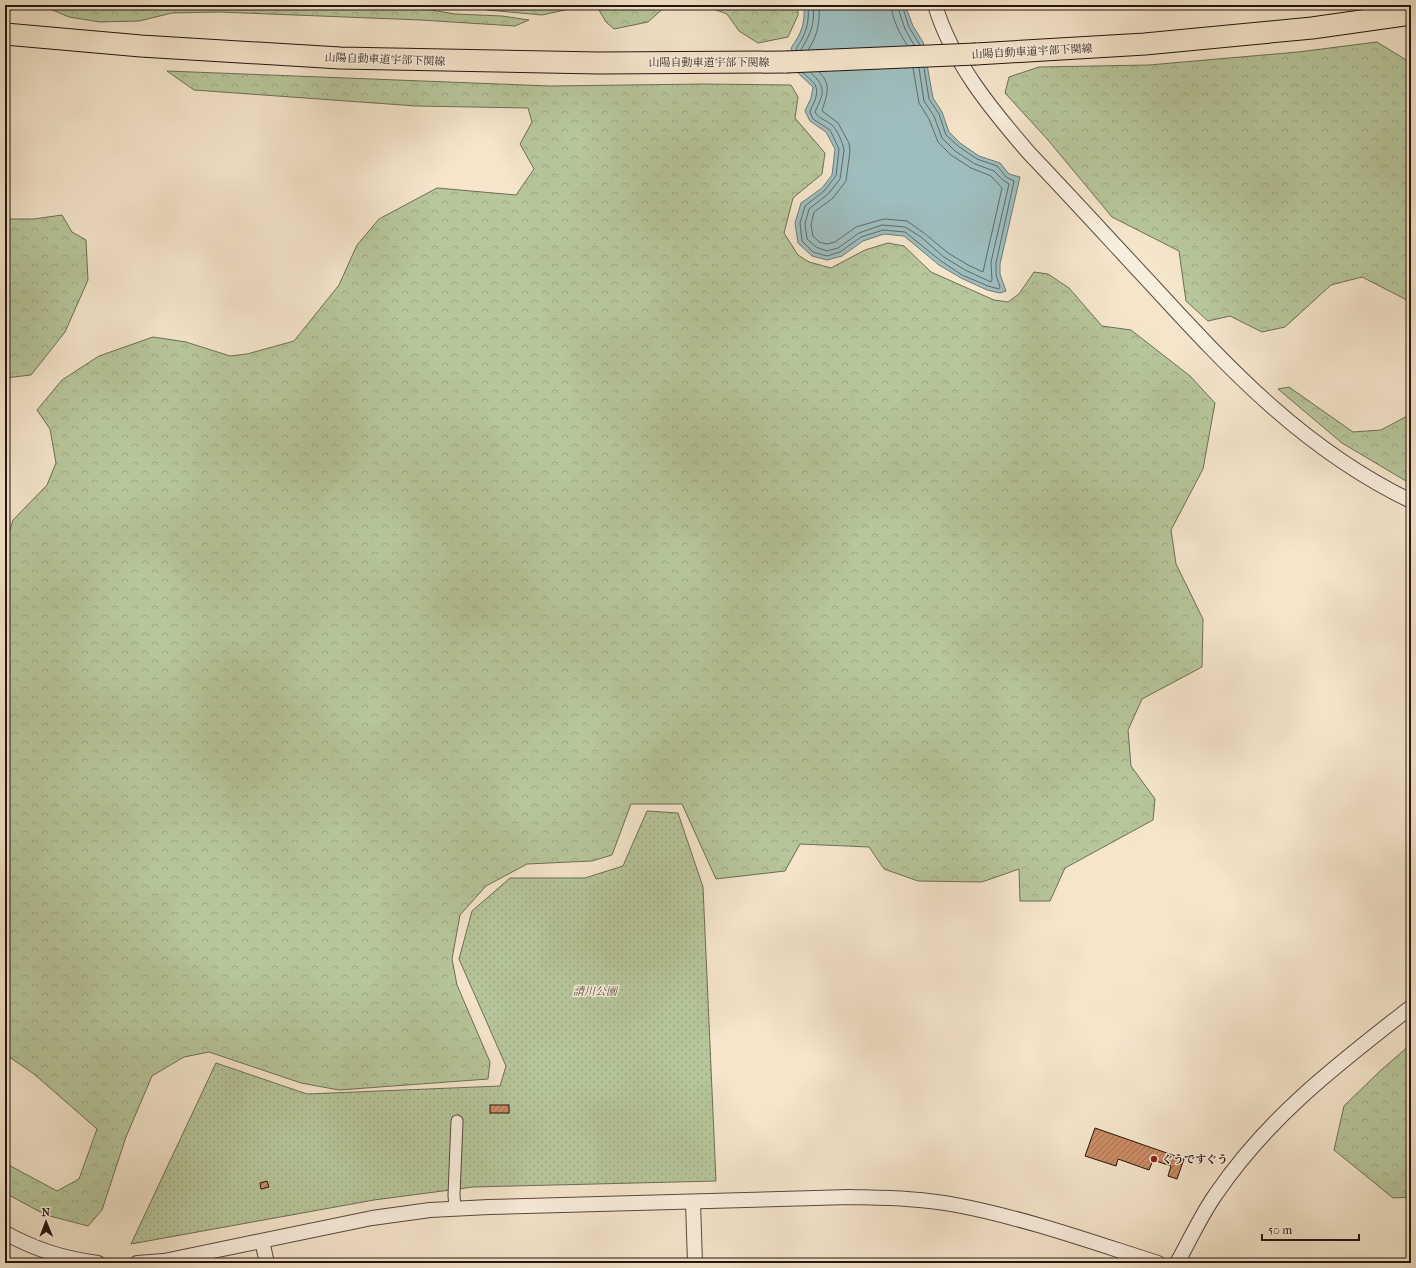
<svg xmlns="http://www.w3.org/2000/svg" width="1416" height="1268" viewBox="0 0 1416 1268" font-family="'IM FELL French Canon','Noto Serif JP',serif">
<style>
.forest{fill:url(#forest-crowns);stroke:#6d6e55}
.park{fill:url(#park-dots);stroke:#6d6e55}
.water{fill:#9ebdbe;stroke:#6d7a78}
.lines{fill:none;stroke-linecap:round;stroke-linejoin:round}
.shore{stroke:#606a66;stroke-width:1}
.building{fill:url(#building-hatch);stroke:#23160f}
.minor-casing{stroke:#574a3e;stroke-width:13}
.tertiary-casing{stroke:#574a3e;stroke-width:16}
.motorway-casing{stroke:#23160f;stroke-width:23}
.minor{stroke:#f8eedd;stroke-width:11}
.tertiary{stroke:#f8eedd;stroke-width:14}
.motorway{stroke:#f4e5cb;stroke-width:21}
.motorway-bridge-casing{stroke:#23160f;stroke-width:23;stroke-linecap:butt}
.motorway-bridge{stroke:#f4e5cb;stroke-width:21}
.poi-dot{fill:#8f2418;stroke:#f8eedd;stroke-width:1.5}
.labels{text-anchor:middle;stroke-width:3;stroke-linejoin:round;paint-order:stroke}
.street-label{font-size:11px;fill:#23160f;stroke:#f8eedd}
.park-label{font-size:11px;font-style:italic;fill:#575440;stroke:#f8eedd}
.poi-label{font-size:11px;font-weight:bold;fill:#23160f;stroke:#f8eedd;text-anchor:start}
</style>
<defs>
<pattern id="forest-crowns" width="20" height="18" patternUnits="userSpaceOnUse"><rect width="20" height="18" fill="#b7c69b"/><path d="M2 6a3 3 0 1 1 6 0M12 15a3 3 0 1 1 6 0" fill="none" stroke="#9da984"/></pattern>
<pattern id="park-dots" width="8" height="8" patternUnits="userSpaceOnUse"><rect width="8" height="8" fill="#b7c69b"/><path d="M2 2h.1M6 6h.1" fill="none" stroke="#9da984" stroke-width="1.8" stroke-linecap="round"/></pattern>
<pattern id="building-hatch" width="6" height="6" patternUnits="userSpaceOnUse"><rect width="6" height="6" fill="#cc8d66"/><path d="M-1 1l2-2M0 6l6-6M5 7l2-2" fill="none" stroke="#a57252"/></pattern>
</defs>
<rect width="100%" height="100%" fill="#f4e5cb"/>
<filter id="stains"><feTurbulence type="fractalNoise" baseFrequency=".005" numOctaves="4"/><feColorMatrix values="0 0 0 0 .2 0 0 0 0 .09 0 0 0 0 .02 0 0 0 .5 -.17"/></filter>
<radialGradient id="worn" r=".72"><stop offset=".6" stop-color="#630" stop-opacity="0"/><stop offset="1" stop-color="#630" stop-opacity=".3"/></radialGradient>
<g class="forest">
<path d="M41,5H402L455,14L502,16L529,20L515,26L421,20L219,12L172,13L139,21L100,22L69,17Z"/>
<path d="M474,5H588L542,15L487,10Z"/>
<path d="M596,5H669L666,6L648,22L614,29L606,22Z"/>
<path d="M703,5H798V15L788,37L758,43L739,31L727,14Z"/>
<path d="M1377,42L1411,63V304L1403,298L1362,277L1331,285L1285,327L1262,332L1230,316L1208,321L1186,301L1179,251L1112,217L1048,140L1005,93L1009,77L1039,67L1149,65L1298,52Z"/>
<path d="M167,71L550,86L704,84L791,85L798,97L795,118L825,153L822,174L793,198L784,233L798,255L809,262L831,268L865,250L888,243L904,246L931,272L994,300L1008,302L1019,294L1034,272L1048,274L1069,288L1102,326L1131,330L1190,376L1215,403L1203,469L1171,530L1176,564L1203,619L1202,667L1142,699L1128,730L1131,766L1155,799L1153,820L1065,868L1050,901H1020L1019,869L982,882L918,881L884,869L869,847L800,844L785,871L716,879L682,804H631L612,855L592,861L527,864L486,886L460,915L452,959L457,985L490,1062L488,1079L339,1090L301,1083L209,1052L184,1057L152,1076L126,1137L102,1210L88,1226L46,1215L5,1193V1163L57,1191L79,1179L97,1129L34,1074L5,1054V546L13,520L47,485L56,463L50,429L37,410L62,380L99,356L153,337L186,342L230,356L247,354L294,341L339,285L357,245L379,219L437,188L516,195L534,169L520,144L532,122L528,108L416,106L194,90Z"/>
<path d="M62,215L72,232L86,240L88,280L65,332L31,375L5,378V219H34Z"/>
<path d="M1289,387L1353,432L1381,430L1411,414V484L1342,443L1278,389Z"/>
<path d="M1411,1044V1197L1393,1198L1334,1150L1344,1106L1379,1072Z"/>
</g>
<path class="park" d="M647,811L678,813L703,887L716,1181L473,1187L374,1200L131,1244L216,1063L307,1094L500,1086L506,1066L459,959L472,911L510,878H585L623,866Z"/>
<path class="water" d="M804,5H905L913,26L923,42L933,98L942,112L949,132L960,143L979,156L1000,163L1009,174L1020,177L1000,264V274L1006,291L1000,293L987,290L961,278L939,265L904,236L884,234L863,241L842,256L827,260L812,256L798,243L795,223L801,203L822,188L832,175L835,149L826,132L810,121L805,111L811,98L813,87L799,74L791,48C802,32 805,24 804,5Z"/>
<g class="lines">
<g class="shore">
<path d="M891,5C892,19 900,34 907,45"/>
<path d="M897,5L905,29L914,45"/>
<path d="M902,5L909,27L920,45"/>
<path d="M796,50C797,46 800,43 802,39C808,27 809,18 808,5"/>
<path d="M801,50C811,32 815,26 813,5"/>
<path d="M808,50C818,35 820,22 819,5"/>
<path d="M810,72C821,82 826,89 819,103C818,106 816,109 815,112C818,118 825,120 831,124C837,129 843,143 844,150L840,179L828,194L809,209L805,224L807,239L816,247L827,251L838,248L859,233L882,225L905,227L921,237L944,257L965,270L991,282L992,280L991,262L1009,184L1003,180L994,171L975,164L955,151L942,138L934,116L924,101L919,68"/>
<path d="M819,72C833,85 826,96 822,111L838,123L849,143L850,151L846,181L833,198L814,212L811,225L813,236L819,242L827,244L835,242L856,227L880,220L885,219L907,221L924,233L948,253L968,265L983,272L1002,188L991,176L971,168L951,155L938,142L929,119L919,103L913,68"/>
<path d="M803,73C813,82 820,85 815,100C814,104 811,107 810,112L813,119L830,130L839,149L836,176L824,191L805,206L800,223L802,241L813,252L827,256L840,252L861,237L883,230L905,232L941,261L962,275L988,286L999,289L1000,287L996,275V263L1014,181L1006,177L997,166L977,159L958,146L946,135L939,114L929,99L924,68"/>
</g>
</g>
<g class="building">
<rect x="490" y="1105" width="19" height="8"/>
<path d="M1095,1128L1184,1159L1177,1179L1168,1176L1171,1166L1153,1160L1149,1170L1118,1159L1116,1166L1085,1156Z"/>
<path d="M267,1181L269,1187L261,1189L260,1183Z"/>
</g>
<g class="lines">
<g class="minor-casing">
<path id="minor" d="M455,1209L454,1195L457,1121"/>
</g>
<g class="tertiary-casing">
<g id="tertiary">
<path d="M935,5C952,62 991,109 1029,153C1071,197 1112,242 1153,286C1231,371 1305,450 1411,501"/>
<path d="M693,1202L695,1263"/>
<path d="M5,1233C37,1250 62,1258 98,1263"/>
<path d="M262,1241L267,1263"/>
<path d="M137,1263L164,1261L372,1218L430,1210L489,1207L850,1197C885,1198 921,1198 956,1205C1025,1218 1092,1242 1158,1263"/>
<path d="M1177,1263C1190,1240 1201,1215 1216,1194C1269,1116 1338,1064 1411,1007"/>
</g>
</g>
<g class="motorway-casing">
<g id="motorway">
<path d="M5,34L141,46L340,58L599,63L786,62"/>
<path d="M976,54L1145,44L1312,28L1411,14"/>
</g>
</g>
<use href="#minor" class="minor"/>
<use href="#tertiary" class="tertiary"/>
<use href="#motorway" class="motorway"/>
<g class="motorway-bridge-casing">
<path id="motorway-bridge" d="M786,62L976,54"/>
</g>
<use href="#motorway-bridge" class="motorway-bridge"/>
</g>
<circle class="poi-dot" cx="1154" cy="1159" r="4"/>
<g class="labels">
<g class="street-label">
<text transform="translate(1032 51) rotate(-3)" y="4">山陽自動車道宇部下関線</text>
<text transform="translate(385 59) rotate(2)" y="4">山陽自動車道宇部下関線</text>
<text x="709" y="66">山陽自動車道宇部下関線</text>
</g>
<g class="park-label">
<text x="595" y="995">請川公園</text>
</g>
<g class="poi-label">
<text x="1162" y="1163">ぐうですぐう</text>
</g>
</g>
<rect width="1416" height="1268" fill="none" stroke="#f4e5cb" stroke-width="20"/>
<rect x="6" y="6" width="1404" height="1256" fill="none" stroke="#23160f" stroke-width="2"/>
<rect x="10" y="10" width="1396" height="1248" fill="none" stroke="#23160f"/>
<g transform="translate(46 1222) rotate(359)" stroke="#f8eedd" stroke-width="3" paint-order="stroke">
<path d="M0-3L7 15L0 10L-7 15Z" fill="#23160f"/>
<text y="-6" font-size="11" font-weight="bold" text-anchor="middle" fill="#23160f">N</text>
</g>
<path d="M1262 1234v6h97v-6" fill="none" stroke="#23160f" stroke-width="2"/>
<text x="1268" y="1234" font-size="12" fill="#23160f" stroke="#f8eedd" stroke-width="3" paint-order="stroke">50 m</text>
<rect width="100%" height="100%" filter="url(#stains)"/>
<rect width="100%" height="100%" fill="url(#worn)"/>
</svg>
